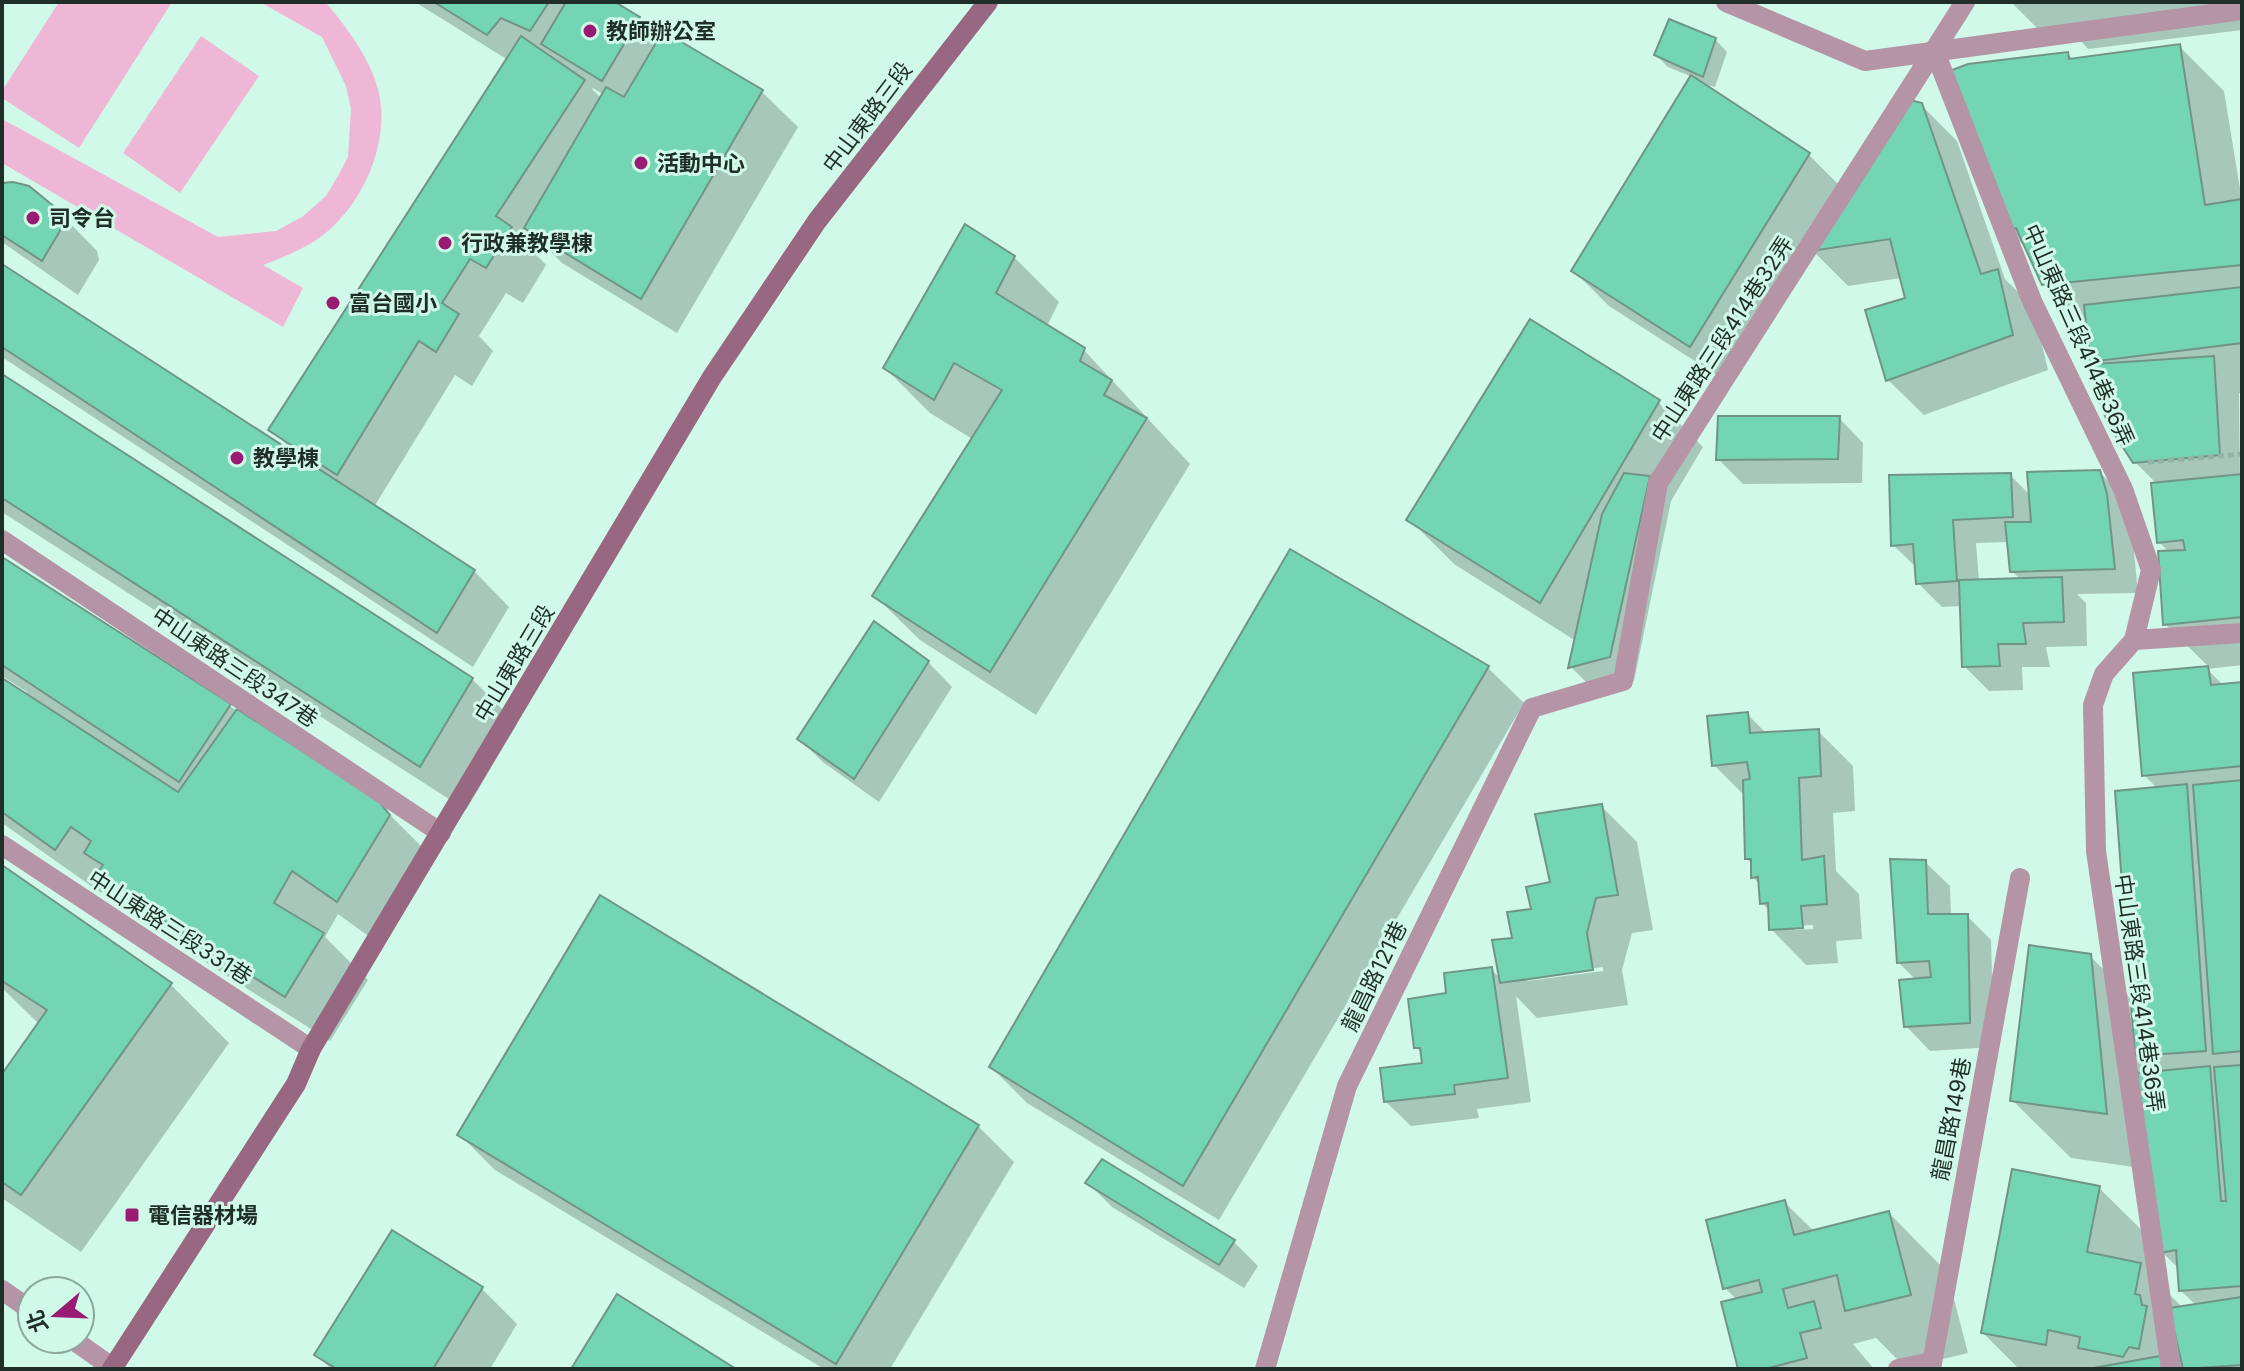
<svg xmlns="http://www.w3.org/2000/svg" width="2244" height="1371" viewBox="0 0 2244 1371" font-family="Inter,'Noto Sans TC',sans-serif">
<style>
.green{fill:#efb7d6}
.shadow{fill:#0003;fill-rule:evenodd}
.building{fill:#74d5b4;stroke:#709587;stroke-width:2}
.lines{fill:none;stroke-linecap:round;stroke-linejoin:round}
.path{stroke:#94b3a7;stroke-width:5;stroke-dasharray:6 4;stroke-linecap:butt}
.lane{stroke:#b594a6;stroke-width:20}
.secondary{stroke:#986883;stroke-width:20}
.poi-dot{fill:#9a1c72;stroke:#d1f9e9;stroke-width:3}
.labels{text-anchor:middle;stroke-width:6;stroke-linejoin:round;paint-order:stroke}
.poi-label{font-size:22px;font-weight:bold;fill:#1f2e28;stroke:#d1f9e9;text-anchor:start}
.street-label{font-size:22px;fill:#1f2e28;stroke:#d1f9e9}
</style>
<rect width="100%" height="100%" fill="#d1f9e9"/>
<g class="green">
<path d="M59,2H172L79,148L2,98V91Z"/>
<path d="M260,2L327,4C350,31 378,69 381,106C385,151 362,202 328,231C310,247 286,256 263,265L303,288L283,327L2,163V119L218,237L276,231L302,217L326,196L338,176L348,157L351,109L346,86L322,37Z"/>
<path d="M201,36L259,76L180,193L123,153Z"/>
</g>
<g class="shadow">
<path d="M415,2H611L639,19L660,40L664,34L762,92L798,127L677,333L562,263L539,240L532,250L546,265L523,303L506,293L479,336L493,351L472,386L455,375L374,507L474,571L509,607L473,667L2,357V267L295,453L271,429L508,60ZM593,88L604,95L602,99L592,89Z"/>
<path d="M2011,2H2242V30L2088,49L2078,38L2051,42Z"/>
<path d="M1715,39L1727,52L1715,87L1699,83L1809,155L1844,190L1726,381L1609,306L1574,271L1692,77L1668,67L1656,55Z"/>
<path d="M2179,46L2224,91L2242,201V393H2239L2242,665L2207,669L2224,686L2242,684V1369H2019L1983,1333L2099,1188L2158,1246L2152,1277L2183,1308L2197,1306L2180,1290L2179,1269L2162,1252L2148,1169L2071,1158L2012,1100L2090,956L2132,998L2158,789L2144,775L2135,674L2210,668L2165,624L2170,553L2159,542L2157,484L2135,462L2097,367L2092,361L2088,328L2044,284L2029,251L2007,229L2067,54L2074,60Z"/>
<path d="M1921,105L1957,141L2005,279L2033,307L2048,370L1924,415L1888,380L1907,300L1901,278L1848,286L1813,251Z"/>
<path d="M2,186L61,214L97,251L99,260L78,295L2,242Z"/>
<path d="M1014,257L1059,302L1047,326L1083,349L1190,464L1036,715L920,640L875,596L974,440L930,413L885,368Z"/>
<path d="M2,376L472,679L517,724L466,810L2,512Z"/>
<path d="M1658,402L1703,447L1671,501L1634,681L1595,691L1571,667L1576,641L1454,564L1409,519Z"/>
<path d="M1839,418L1863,443L1862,483L1743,484L1718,459Z"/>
<path d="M2099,472L2124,496L2131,521L2138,593L2077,594L2086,603L2087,646L2046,647L2050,667H2022L2023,690L1989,691L1964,666L1962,606L1942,607L1918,583L1917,568L1893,545L2010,475L2031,496ZM2009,542L2012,571L2021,580L1979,581L1976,543Z"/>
<path d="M1290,551L1488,668L1524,703L1219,1220L1027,1103L991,1067Z"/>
<path d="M2,559L375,800L421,846L382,946L338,914L325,937L368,980L330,1041L142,922L106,886L101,893L2,823V681L25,695L27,692L2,676Z"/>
<path d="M928,662L952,687L879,802L824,763L799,739Z"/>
<path d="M1747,714L1767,734L1818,731L1853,766L1855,811L1833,813L1836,871L1859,894L1862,939L1836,941L1838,963L1806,965L1771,929L1770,911L1762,903L1760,885L1753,877V865L1747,859L1745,796L1714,765ZM1813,925V929L1794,930V926Z"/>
<path d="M1601,806L1637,842L1653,930L1632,933L1622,970L1628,1005L1537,1018L1516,996L1531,1102L1477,1109L1479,1118L1411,1126L1386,1102L1424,1065L1423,1054L1416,1047L1448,994L1491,969L1501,979L1514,940ZM1603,967V971L1527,981V977Z"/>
<path d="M1925,862L1950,886L1951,916H1967L1991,940L1994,1047L1930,1051L1906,1026L1917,981L1898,962Z"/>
<path d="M2,867L171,985L229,1043L81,1252L2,1198V1078L39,1024L2,988Z"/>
<path d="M978,1126L1014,1162L890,1369H824L495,1170L460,1135Z"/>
<path d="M1103,1161L1234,1242L1258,1266L1244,1288L1112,1207L1088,1183Z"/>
<path d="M1784,1202L1815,1232L1889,1213L1947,1272L1968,1353L1906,1368L1876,1338L1853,1344L1874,1369H1740L1737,1300L1725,1288Z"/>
<path d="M393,1233L482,1289L517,1324L490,1369H331L317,1355Z"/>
</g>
<g class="building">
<path d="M434,2H549L530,31L501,18L487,35Z"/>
<path d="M566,2H615L640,17L602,81L541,44Z"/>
<path d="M1669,19L1716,38L1703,77L1654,55Z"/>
<path d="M663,31L763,90L641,299L524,228L606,87L624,97Z"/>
<path d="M521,36L585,80L496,216L512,227L486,268L470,259L442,303L459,314L436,352L419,341L337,475L268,430Z"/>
<path d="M2180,44L2205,205L2242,199V265L2042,285L2016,228L2006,231L1944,73L1968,64L2068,52L2069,59Z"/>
<path d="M1691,75L1810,153L1690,347L1571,271Z"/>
<path d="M1906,99L1922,103L1981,274L1998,269L2013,335L1886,381L1865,310L1905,298L1890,239L1811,251Z"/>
<path d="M13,182L29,186L62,213L64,224L42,261L2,235V183Z"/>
<path d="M965,224L1015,256L996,293L1085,348L1080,361L1112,380L1104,395L1147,418L990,672L872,596L1002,390L954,363L934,400L883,368Z"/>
<path d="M2,264L475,570L437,633L2,347Z"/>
<path d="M2242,287V343L2090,362L2084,305Z"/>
<path d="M1530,319L1660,400L1540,603L1406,520Z"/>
<path d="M2214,356L2220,455L2133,463L2108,424L2096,391L2095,364Z"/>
<path d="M2,374L473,678L420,767L2,498Z"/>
<path d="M1718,416H1840L1838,459L1716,460Z"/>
<path d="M2100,470L2107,494L2115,569L2010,572L2005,522H2031L2027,472Z"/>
<path d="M1624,473L1650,476L1610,657L1568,668L1602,514Z"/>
<path d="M2011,473L2013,517L1953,520L1957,581L1916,584L1913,544L1891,546L1889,475Z"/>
<path d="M2242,474V617L2163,625L2158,551L2185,550L2183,540L2157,543L2151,483Z"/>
<path d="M1290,549L1489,666L1183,1186L989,1067Z"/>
<path d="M2,557L231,704L179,782L2,665Z"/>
<path d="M2062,577L2064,622L2023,623L2026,644H1998L2000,666L1962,667L1959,580Z"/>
<path d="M874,621L929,661L854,779L797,739Z"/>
<path d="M2208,666L2211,685L2242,682V766L2142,776L2133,673Z"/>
<path d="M2,678L178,792L237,709L377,799L390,815L337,902L292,871L274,903L324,933L285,997L94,877L103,865L84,853L91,841L71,827L55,850L2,812Z"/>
<path d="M1748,712L1750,733L1819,729L1821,776L1799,778L1802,860L1824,856L1827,904L1801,906L1803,928L1769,930L1768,903L1760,904L1758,877L1751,878V859H1745L1743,780L1750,779L1747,762L1712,766L1707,716Z"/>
<path d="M2242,780V1051L2213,1054L2193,785Z"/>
<path d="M2187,784L2206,1051L2135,1056L2115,791Z"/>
<path d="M1602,804L1618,895L1596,898L1587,933L1593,970L1500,983L1492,940L1512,938L1507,912L1531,909L1526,887L1550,882L1535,814Z"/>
<path d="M1890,859L1926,860L1928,914H1968L1970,1023L1904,1027L1899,980L1931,977L1929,961L1897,963Z"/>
<path d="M2,865L172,983L21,1195L2,1182V1074L47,1010L2,981Z"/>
<path d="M600,895L979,1125L836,1364L457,1135Z"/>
<path d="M2029,945L2091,954L2107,1114L2010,1101Z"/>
<path d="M1492,967L1508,1078L1454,1085L1455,1094L1384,1102L1380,1068L1422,1063L1420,1048H1414L1408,999L1446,993L1444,973Z"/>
<path d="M2242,1065V1286L2179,1291L2176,1250L2160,1253L2137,1073L2210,1066L2221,1201H2226L2214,1067Z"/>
<path d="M1102,1159L1235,1240L1219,1265L1085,1183Z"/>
<path d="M2012,1169L2100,1186L2087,1252L2141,1263L2135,1294L2140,1295L2142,1305L2147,1306L2139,1349L2129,1347L2123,1357L2078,1348L2080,1337L2048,1330L2046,1345L1981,1333Z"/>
<path d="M1785,1200L1794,1235L1889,1211L1911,1295L1845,1311L1837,1275L1783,1289L1788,1308L1814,1301L1821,1328L1800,1333L1807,1358L1765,1369H1738L1721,1302L1762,1292L1759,1280L1723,1289L1706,1220Z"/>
<path d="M392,1230L483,1287L433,1369H337L314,1355Z"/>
<path d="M617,1294L736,1369H571Z"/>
<path d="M2242,1297V1365L2183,1369L2169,1308Z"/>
<path d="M2160,1356L2163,1369H2088Z"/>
</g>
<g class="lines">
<path class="path" d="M2148,462L2242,454"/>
<g class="lane">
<path d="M1726,2L1865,61L2242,10"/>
<path d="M1935,52L2032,301L2123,489L2151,570L2134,640"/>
<path d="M2,540L441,833"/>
<path d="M2,845L311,1049"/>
<path d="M2,1290L32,1311"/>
<path d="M72,1339L113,1368"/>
<path d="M1265,1369L1347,1086L1532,708L1623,681L1658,483L1965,2"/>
<path d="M1898,1369L1931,1362"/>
<path d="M1931,1369L2020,878"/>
<path d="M2171,1369L2096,851L2093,705L2104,674L2134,640L2242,633"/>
</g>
<path class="secondary" d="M112,1369L296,1084L311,1049L712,377L817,221L988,2"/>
</g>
<g class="poi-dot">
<circle cx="590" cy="31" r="8"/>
<circle cx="641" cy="163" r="8"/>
<circle cx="33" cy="218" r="8"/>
<circle cx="445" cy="243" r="8"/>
<circle cx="333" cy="303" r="8"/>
<circle cx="237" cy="458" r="8"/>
<rect x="124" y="1207" width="16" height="16" rx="4"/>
</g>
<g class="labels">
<g class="poi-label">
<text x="606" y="39">教師辦公室</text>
<text x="657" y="171">活動中心</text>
<text x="49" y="226">司令台</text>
<text x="461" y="251">行政兼教學棟</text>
<text x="349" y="311">富台國小</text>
<text x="253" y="466">教學棟</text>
<text x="148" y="1223">電信器材場</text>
</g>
<g class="street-label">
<text transform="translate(867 117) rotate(-53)" y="8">中山東路三段</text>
<text transform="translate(2079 335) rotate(66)" y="8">中山東路三段414巷36弄</text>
<text transform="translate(1722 339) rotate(-57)" y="8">中山東路三段414巷32弄</text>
<text transform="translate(514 663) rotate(-59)" y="8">中山東路三段</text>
<text transform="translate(235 667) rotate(34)" y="8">中山東路三段347巷</text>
<text transform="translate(170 927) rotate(33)" y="8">中山東路三段331巷</text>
<text transform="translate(1374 976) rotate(-64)" y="8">龍昌路121巷</text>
<text transform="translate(2140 993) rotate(82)" y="8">中山東路三段414巷36弄</text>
<text transform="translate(1951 1119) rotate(-79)" y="8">龍昌路149巷</text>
</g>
</g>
<rect width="2244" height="1371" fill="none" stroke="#1f2e28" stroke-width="8"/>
<g transform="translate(56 1315) rotate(251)"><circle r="38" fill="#d1f9e9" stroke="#8aa89c" stroke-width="2"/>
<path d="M0-6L14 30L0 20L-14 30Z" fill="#9a1c72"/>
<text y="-12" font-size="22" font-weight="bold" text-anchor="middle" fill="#1f2e28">北</text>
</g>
</svg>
